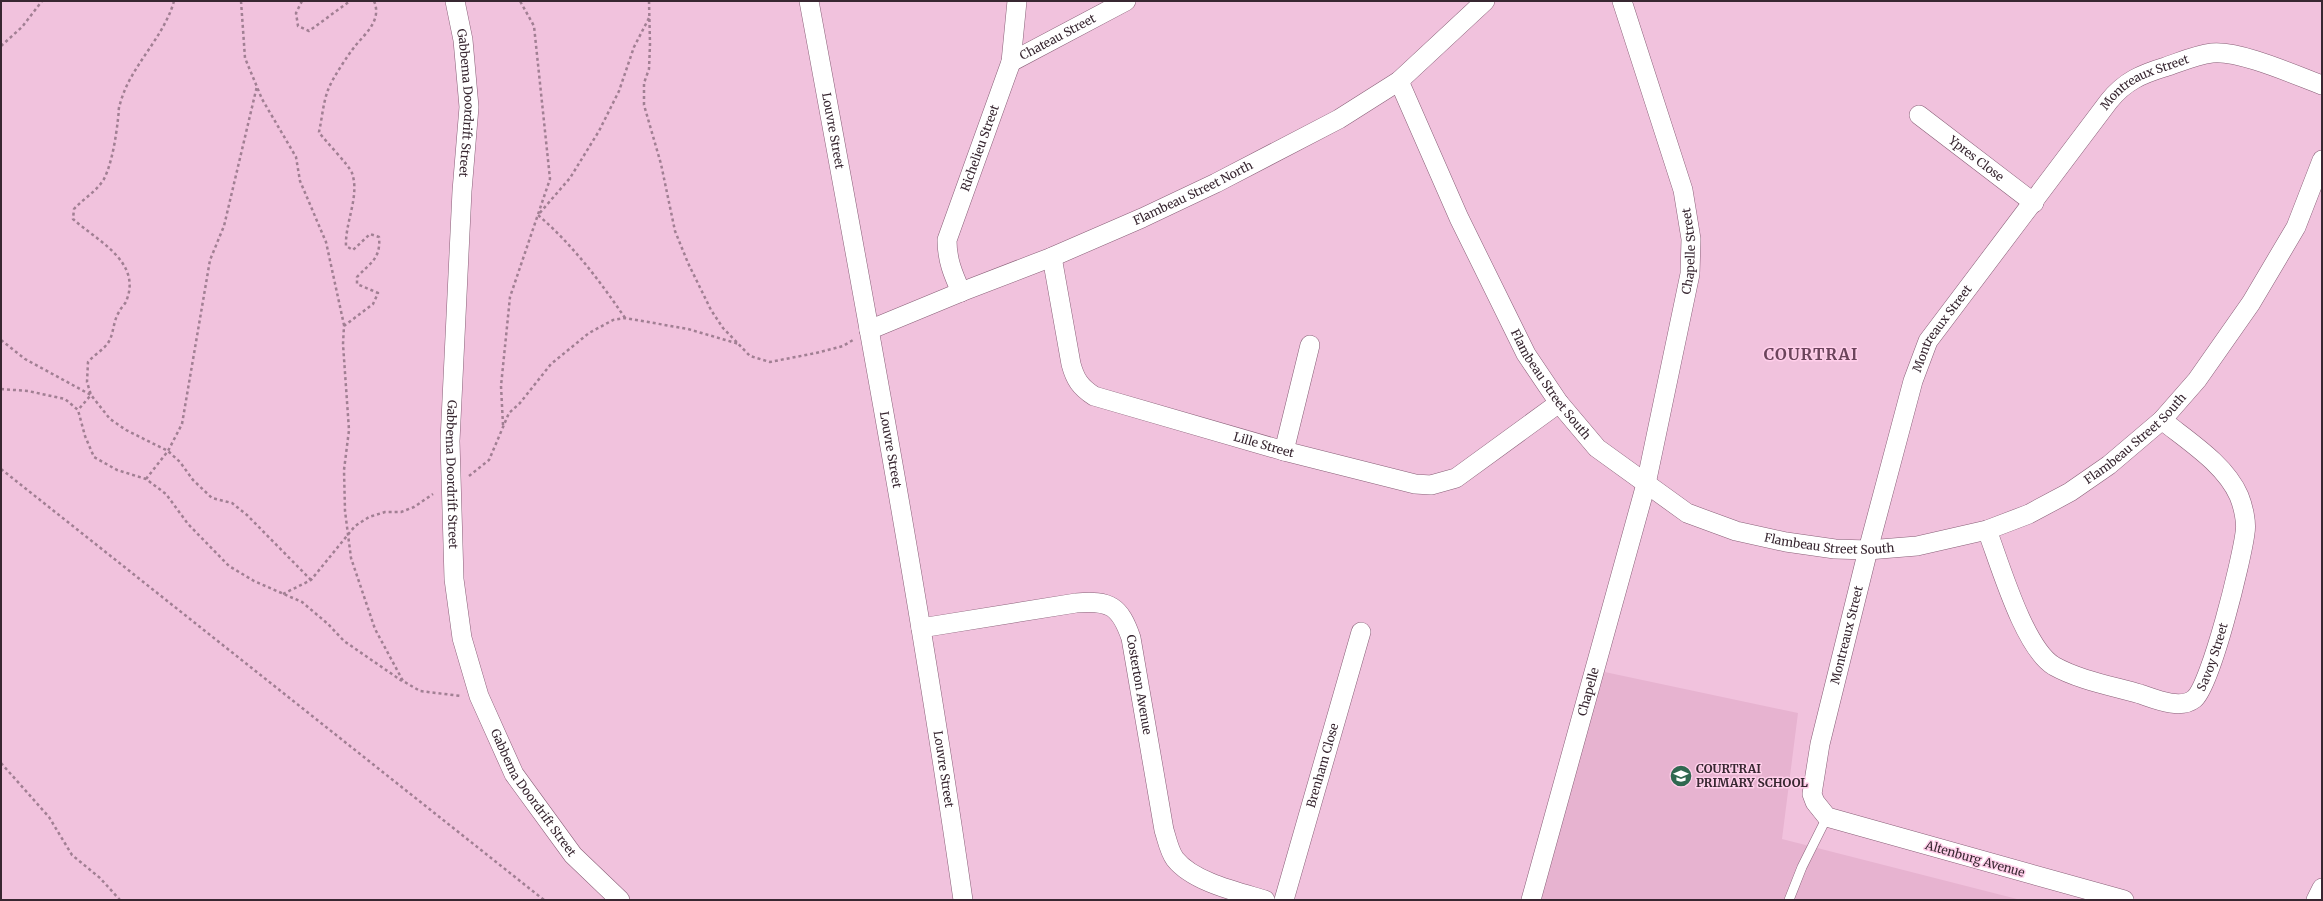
<svg xmlns="http://www.w3.org/2000/svg" width="2323" height="901" viewBox="0 0 2323 901" font-family="Merriweather,serif">
<style>
.built{fill:#e7b3d0}
.lines{fill:none;stroke-linecap:round;stroke-linejoin:round}
.service-casing{stroke:#885f77;stroke-width:10}
.minor-casing{stroke:#885f77;stroke-width:20}
.path{stroke:#a17f93;stroke-width:2.5;stroke-dasharray:3 3;stroke-linecap:butt}
.service{stroke:#fff;stroke-width:9}
.minor{stroke:#fff;stroke-width:19}
.labels{text-anchor:middle;stroke-width:3;stroke-linejoin:round;paint-order:stroke}
.street-label{font-size:12px;fill:#382731;stroke:#ffcfea}
.poi-label{font-size:12px;font-weight:bold;fill:#382731;stroke:#ffcfea;text-anchor:start}
.district-label{font-size:16px;font-weight:bold;letter-spacing:1px;fill:#6b445b;stroke:#ffcfea}
</style>
<rect width="100%" height="100%" fill="#f1c2dd"/>
<path class="built" d="M1600,671L1798,713L1782,839L2021,900H1541Z"/>
<g class="lines">
<g class="service-casing">
<path id="service" d="M1789,900L1802,867L1827,817"/>
</g>
<g class="minor-casing">
<g id="minor">
<path id="s1" d="M455,1L463,40L469,107L462,191L450,441L454,579L462,638L479,696L514,774L573,855L620,900"/>
<path id="s2" d="M809,1C864,300 920,599 963,900"/>
<path id="s3" d="M1011,62L1126,1"/>
<path id="s4" d="M1399,81L1459,218L1526,354L1559,403L1597,448L1687,513L1736,531L1786,542L1835,549L1868,550L1917,546L1987,530L2029,514L2070,492L2109,465L2162,420L2197,380L2251,303L2296,227L2322,160"/>
<path id="s5" d="M1919,115L2034,203"/>
<path id="s6" d="M1052,257L1071,364C1075,379 1080,387 1094,396L1284,451L1415,484L1431,485L1456,478L1559,403"/>
<path id="s7" d="M961,292C953,274 947,260 947,240L1011,62L1017,1"/>
<path id="s8" d="M869,330L961,292L1052,257L1142,218L1216,183L1339,119L1399,81L1485,1"/>
<path d="M1284,451L1310,345"/>
<path id="s9" d="M1987,530C2000,564 2024,648 2054,666C2079,680 2112,686 2140,694C2155,699 2180,710 2194,699C2211,686 2242,558 2245,533C2247,522 2243,506 2239,496C2225,464 2188,441 2162,420"/>
<path id="s10" d="M921,628L1076,603C1110,600 1120,606 1131,638L1164,830C1167,839 1169,851 1175,859C1193,882 1238,892 1265,900"/>
<path id="s11" d="M1284,900L1361,632"/>
<path id="s12" d="M1531,900L1646,484L1690,274L1691,239L1683,190L1622,1"/>
<path id="s13" d="M2124,900L1827,817L1815,802L1812,794L1820,744L1868,550L1913,381L1928,341L2109,101C2125,81 2142,74 2165,67C2180,62 2196,55 2212,53C2239,50 2295,75 2322,85"/>
<path d="M2316,900L2322,888"/>
</g>
</g>
<g class="path">
<path d="M174,1C164,38 130,66 120,104C118,109 119,114 118,119C116,137 112,163 104,179C96,192 84,198 74,209L73,219C96,240 141,261 127,299C126,304 121,307 119,312C113,321 114,334 108,343C103,350 94,355 88,362L87,382L91,395L110,419L126,430L168,451L180,462L193,480L212,498L232,503L247,515L311,580"/>
<path d="M241,1L245,58L262,99L296,157L300,181L326,242L344,325"/>
<path d="M302,1L296,13L298,26L309,31L350,1"/>
<path d="M374,1C382,20 366,33 355,46C348,55 332,79 328,90C323,103 322,119 319,132C325,141 349,165 352,173C360,196 345,222 346,246L353,250L370,234L379,237C381,259 370,263 357,277V284L378,293L373,304L344,326L343,344L349,430L344,470L345,511L351,558L375,629L403,681L420,691L461,696"/>
<path d="M649,1L650,44L649,69L644,83V105L661,164L675,231L688,263L711,310L723,328L750,356L770,362L816,353L843,346L853,340"/>
<path d="M1,46L22,27L42,1"/>
<path d="M625,318C600,281 572,244 538,215L570,178L599,131L619,91L634,47L649,18"/>
<path d="M1,340L25,359L91,395L78,410"/>
<path d="M1,389L28,391L65,399L78,410L85,436L94,457L117,470L146,479L166,494L188,524L229,566L254,581L302,602L328,624L344,641L402,681"/>
<path d="M503,425L501,386L510,297L550,179L534,26L520,1"/>
<path d="M1,469L544,900"/>
<path d="M469,476L489,460L509,413L520,403L551,364L589,333L613,320L625,318L688,329L739,344"/>
<path d="M146,479L168,451L182,424L210,260L224,226L257,86"/>
<path d="M283,594L311,580L355,526L369,517L385,512H401L414,507L433,494"/>
<path d="M1,763L49,817L72,855L100,878L120,900"/>
</g>
<use href="#service" class="service"/>
<use href="#minor" class="minor"/>
</g>
<defs>
<g id="school-disc" transform="scale(1.15)"><circle r="9.5" fill="#2f6850" stroke="#ffcfea"/><path d="M0-5L7-2L0 1L-7-2ZM-4 1L0 2.5L4 1V4Q0 6-4 4Z" fill="#fff"/></g>
</defs>
<g fill-rule="evenodd">
<use href="#school-disc" x="1681" y="776"/>
</g>
<g class="labels">
<g class="street-label">
<text dy="4" stroke="none"><textPath href="#s3" startOffset="53">Chateau Street</textPath></text>
<text dy="4" stroke="none"><textPath href="#s13" startOffset="1146">Montreaux Street</textPath></text>
<text dy="4" stroke="none"><textPath href="#s1" startOffset="103">Gabbema Doordrift Street</textPath></text>
<text dy="4" stroke="none"><textPath href="#s2" startOffset="132">Louvre Street</textPath></text>
<text dy="4" stroke="none"><textPath href="#s7" startOffset="152">Richelieu Street</textPath></text>
<text dy="4" stroke="none"><textPath href="#s5" startOffset="72">Ypres Close</textPath></text>
<text dy="4" stroke="none"><textPath href="#s8" startOffset="352">Flambeau Street North</textPath></text>
<text dy="4" stroke="none"><textPath href="#s12" startOffset="669">Chapelle Street</textPath></text>
<text dy="4" stroke="none"><textPath href="#s13" startOffset="822">Montreaux Street</textPath></text>
<text dy="4" stroke="none"><textPath href="#s4" startOffset="340">Flambeau Street South</textPath></text>
<text dy="4" stroke="none"><textPath href="#s4" startOffset="1013">Flambeau Street South</textPath></text>
<text dy="4" stroke="none"><textPath href="#s6" startOffset="326">Lille Street</textPath></text>
<text dy="4" stroke="none"><textPath href="#s2" startOffset="456">Louvre Street</textPath></text>
<text dy="4" stroke="none"><textPath href="#s1" startOffset="475">Gabbema Doordrift Street</textPath></text>
<text dy="4" stroke="none"><textPath href="#s4" startOffset="677">Flambeau Street South</textPath></text>
<text dy="4" stroke="none"><textPath href="#s13" startOffset="499">Montreaux Street</textPath></text>
<text dy="4" stroke="none"><textPath href="#s9" startOffset="347">Savoy Street</textPath></text>
<text dy="4" stroke="none"><textPath href="#s10" startOffset="278">Costerton Avenue</textPath></text>
<text dy="4" stroke="none"><textPath href="#s12" startOffset="216">Chapelle</textPath></text>
<text dy="4" stroke="none"><textPath href="#s11" startOffset="140">Brenham Close</textPath></text>
<text dy="4" stroke="none"><textPath href="#s2" startOffset="780">Louvre Street</textPath></text>
<text dy="4" stroke="none"><textPath href="#s1" startOffset="811">Gabbema Doordrift Street</textPath></text>
<text transform="translate(1975 859) rotate(16)" y="4">Altenburg Avenue</text>
</g>
<g class="poi-label">
<text x="1696" y="773">COURTRAI<tspan x="1696" dy="14">PRIMARY SCHOOL</tspan></text>
</g>
<g class="district-label">
<text x="1811" y="360">COURTRAI</text>
</g>
</g>
<rect width="2323" height="901" fill="none" stroke="#382731" stroke-width="4"/>
</svg>
